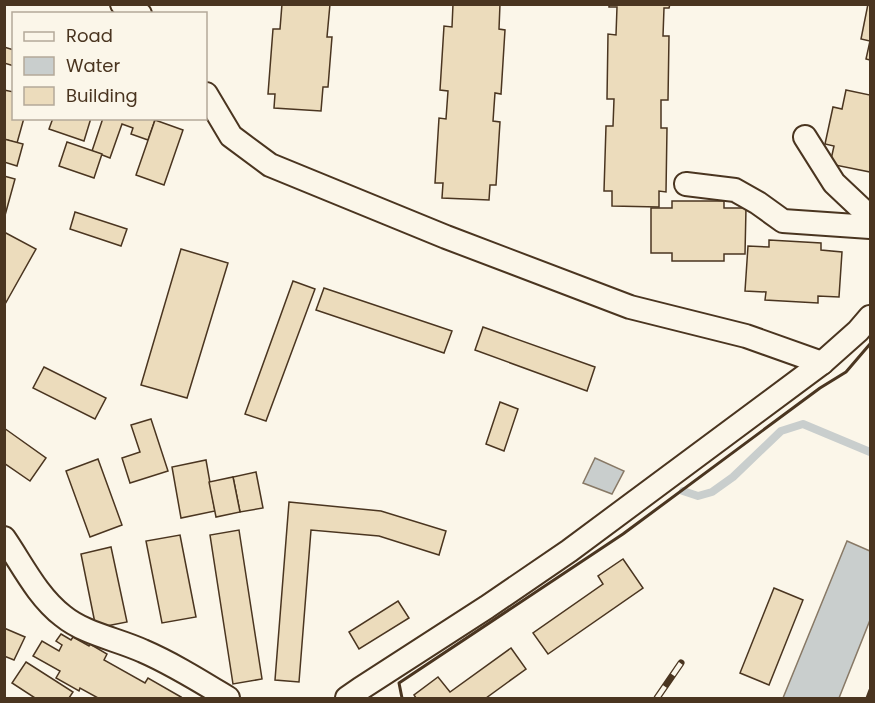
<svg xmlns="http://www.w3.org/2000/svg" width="875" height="703" viewBox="0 0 875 703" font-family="Poppins,sans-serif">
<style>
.water{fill:#c9cecd;stroke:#887966;stroke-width:1.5}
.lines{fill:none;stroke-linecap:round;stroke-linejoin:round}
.stream{stroke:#c9cecd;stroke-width:8}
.building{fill:#ecdcbc;stroke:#4a3520;stroke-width:1.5}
.street-casing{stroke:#4a3520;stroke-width:26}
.street{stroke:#fbf6e9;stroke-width:22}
.rail-casing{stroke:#4a3520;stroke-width:7}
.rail{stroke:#fbf6e9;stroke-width:4.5;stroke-dasharray:14;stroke-linecap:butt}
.wall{stroke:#4a3520;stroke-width:3}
</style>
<rect width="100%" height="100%" fill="#fbf6e9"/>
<g class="water">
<path d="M595,458L624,471L612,494L583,483Z"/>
<path d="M847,541L870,551V620L839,698H783Z"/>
</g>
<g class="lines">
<path class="stream" d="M683,491L698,496L712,492L733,477L781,431L803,424L870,452"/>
</g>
<g class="building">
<path d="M282,4H330L327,37H332L328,87H323L321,111L274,108L275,94H268L273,29H280Z"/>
<path d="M453,4H500L499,29L505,30L501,94L495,93L493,121L500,122L496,185H490L489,200L442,198L443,183H435L439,118L446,119L448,91L440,90L444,26L452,27Z"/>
<path d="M609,4H670L669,8H664L663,36H669L668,100H661V128H667L666,192L659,191V207L612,206V191H604L606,126H613L614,99H607L608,34L616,35L617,7H609Z"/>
<path d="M868,4H870V60L866,59L870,41L861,39Z"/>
<path d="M4,47L14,50V66L4,63Z"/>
<path d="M4,90L14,92V118H24L17,143L4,139Z"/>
<path d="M846,90L870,95V172L830,164L834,146L825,144L833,107L842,109Z"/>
<path d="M53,118H91L84,141L49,129Z"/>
<path d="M103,118H151L155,120L148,140L131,134L133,128L122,124L110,158L92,151Z"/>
<path d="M155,120L183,130L164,185L136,175Z"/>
<path d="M4,139L23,144L17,166L4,162Z"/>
<path d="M67,142L102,154L94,178L59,166Z"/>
<path d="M4,176L15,179L4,219Z"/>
<path d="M672,201H724V208H746L745,254H724V261H672V253H651V208H672Z"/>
<path d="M75,212L127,229L121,246L70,229Z"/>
<path d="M4,232L36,249L4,306Z"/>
<path d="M769,240L821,243V250L842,252L839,297L818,296V303L765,300L766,292L745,291L748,246L769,247Z"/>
<path d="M181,249L228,263L187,398L141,385Z"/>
<path d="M293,281L315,289L266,421L245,414Z"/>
<path d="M324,288L452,331L444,353L316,310Z"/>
<path d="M483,327L595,367L587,391L475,350Z"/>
<path d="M44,367L106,398L95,419L33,388Z"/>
<path d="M500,402L518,409L504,451L486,444Z"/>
<path d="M151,419L168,471L130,483L122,458L140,452L131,425Z"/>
<path d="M4,428L46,458L30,481L4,463Z"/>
<path d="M98,459L122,525L90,537L66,471Z"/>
<path d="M206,460L215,511L181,518L172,467Z"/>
<path d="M256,472L263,508L240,512L233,477Z"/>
<path d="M233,477L240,512L216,517L209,482Z"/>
<path d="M289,502L381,511L446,531L439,555L379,536L311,530L299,682L275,680Z"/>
<path d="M239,530L262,679L233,684L210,535Z"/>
<path d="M180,535L196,617L162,623L146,541Z"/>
<path d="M111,547L127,622L96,628L81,554Z"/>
<path d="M623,559L643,588L548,654L533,633L603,584L598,576Z"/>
<path d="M774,588L803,600L769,685L740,673Z"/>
<path d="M398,601L409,618L359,649L349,632Z"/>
<path d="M4,628L25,637L14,660L4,656Z"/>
<path d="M61,634L71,640L73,637L89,646L90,644L107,654L104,660L145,683L148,678L181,697L180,698H98L80,688L79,691L56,678L60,671L33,656L42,641L59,651L62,645L56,641Z"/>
<path d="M511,648L526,669L486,698H416L414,695L438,677L450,692Z"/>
<path d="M26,662L73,692L69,698H35L12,683Z"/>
</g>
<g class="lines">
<g class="street-casing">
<g id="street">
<path d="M122,4L140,14"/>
<path d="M206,94L231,136L270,165L446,237L630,307L746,336L822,363"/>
<path d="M805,137L834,183L870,217"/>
<path d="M686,184L735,190L758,203L783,221L870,227"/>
<path d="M4,538C22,564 37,596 63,616C85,634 117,639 143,651C173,664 200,681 228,698"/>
<path d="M347,698L360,689L487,607L569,551L822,363L858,331L870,317"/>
</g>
</g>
<use href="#street" class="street"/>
<g class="rail-casing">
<path id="rail" d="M657,698L681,663"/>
</g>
<use href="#rail" class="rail"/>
<g class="wall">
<path d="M402,698L399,683L623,534L820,388L846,372L870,344"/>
<path d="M867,698L870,690"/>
</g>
</g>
<rect width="875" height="703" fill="none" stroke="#4a3520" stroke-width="12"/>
<rect x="12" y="12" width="195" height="108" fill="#fbf6e9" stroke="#b4a999" stroke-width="1.5"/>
<rect x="24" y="32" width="30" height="9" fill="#fbf6e9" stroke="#b4a999" stroke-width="1.5"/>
<text x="66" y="42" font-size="18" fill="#4a3520">Road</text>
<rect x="24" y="57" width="30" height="18" fill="#c9cecd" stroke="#b4a999" stroke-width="1.5"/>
<text x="66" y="72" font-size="18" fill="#4a3520">Water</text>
<rect x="24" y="87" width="30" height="18" fill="#ecdcbc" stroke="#b4a999" stroke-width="1.5"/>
<text x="66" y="102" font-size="18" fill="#4a3520">Building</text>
</svg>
